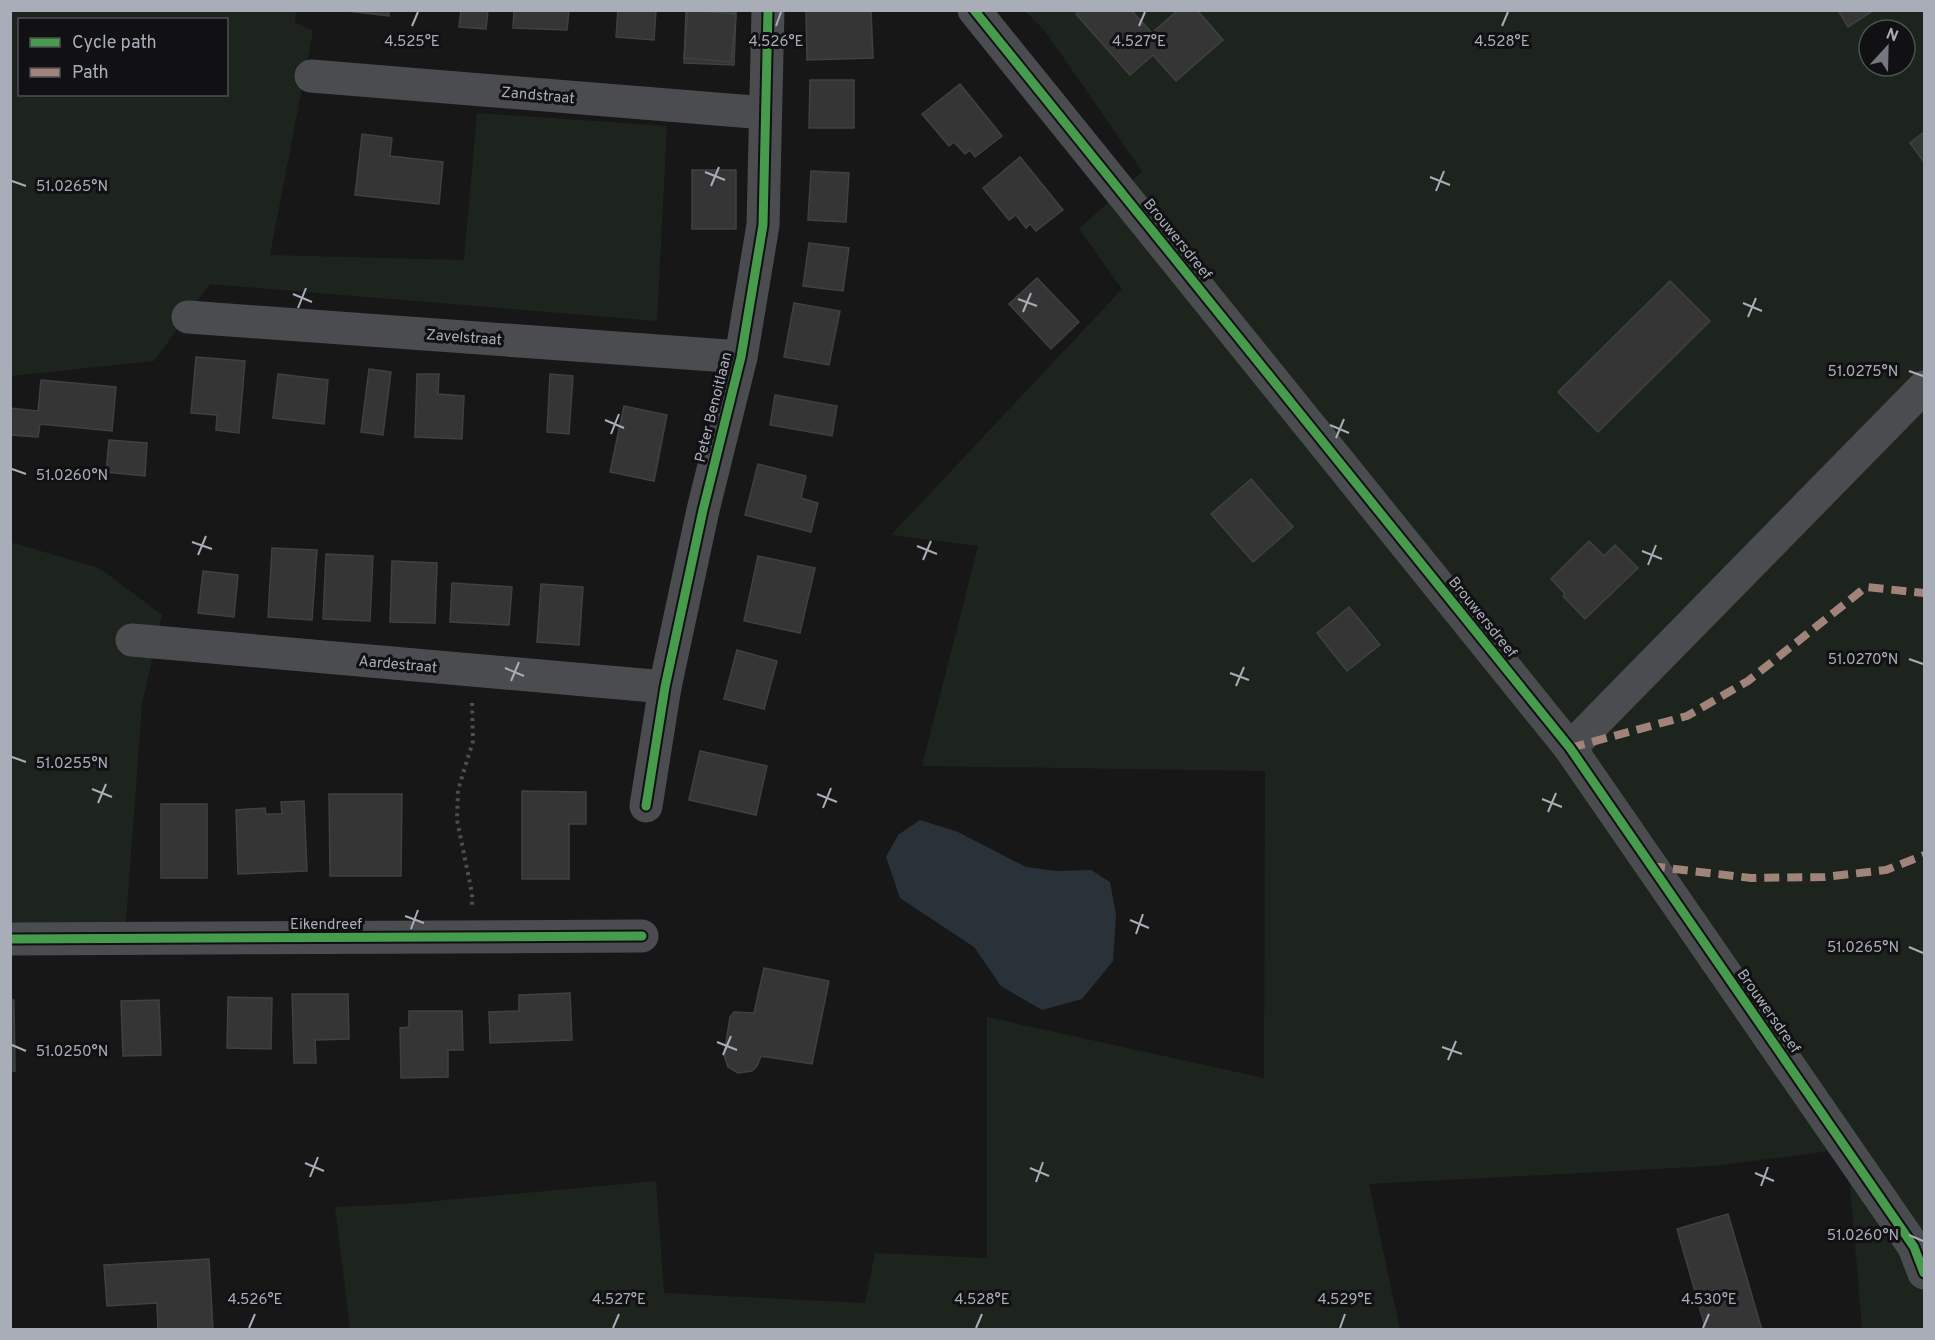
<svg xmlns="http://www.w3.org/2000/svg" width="1935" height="1340" viewBox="0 0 1935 1340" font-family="Overpass,sans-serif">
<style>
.green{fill:#1d241e;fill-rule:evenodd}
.water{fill:#2a3239}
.building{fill:#353536;stroke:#3f4043;stroke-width:1.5}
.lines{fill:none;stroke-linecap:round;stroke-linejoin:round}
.path{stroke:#4d4e52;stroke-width:4;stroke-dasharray:3 4.5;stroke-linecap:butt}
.minor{stroke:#4b4c50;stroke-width:33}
.quiet{stroke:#a18479;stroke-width:8;stroke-dasharray:15 8;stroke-linecap:butt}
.cycleway-casing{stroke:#111113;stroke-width:13}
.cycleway{stroke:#469c4c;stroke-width:9}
.ticks{fill:none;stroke:#a8adb8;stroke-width:2}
.labels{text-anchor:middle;stroke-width:6;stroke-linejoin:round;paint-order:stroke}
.street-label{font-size:15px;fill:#a8adb8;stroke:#111113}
.ticks-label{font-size:15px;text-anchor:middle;fill:#a8adb8;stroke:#111113;stroke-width:6;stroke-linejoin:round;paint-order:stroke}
</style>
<rect width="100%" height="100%" fill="#171717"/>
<g class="green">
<path d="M10,11H296L295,22L313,31L270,255L464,260L477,113L667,126L657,321L210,284L154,361L11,376ZM20,20H226V94H20Z"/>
<path d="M1025,11H1924V1329H1862L1847,1149L1713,1166L1369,1184L1400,1330L350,1329L335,1207L402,1204L656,1181L664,1293L865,1303L875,1253L987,1258V1017L1264,1078L1265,771L922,766L978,546L891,535L1122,289L1079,229L1142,171L1045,31ZM1869,30H1905V66H1869Z"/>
<path d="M10,542L99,568L162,615L142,704L126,922L11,924Z"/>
</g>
<path class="water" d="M920,820L958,832L1026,867L1056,871L1091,870L1110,882L1116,915L1113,961L1082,999L1042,1010L1001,986L974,947L900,898L886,857L898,835Z"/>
<g class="building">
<path d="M339,10H389V16Z"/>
<path d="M461,10H488L486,29L459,27Z"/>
<path d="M514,10H569L567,30L513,28Z"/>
<path d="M618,10H656L654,40L616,37Z"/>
<path d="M686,10L736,12L734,65L684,63Z"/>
<path d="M688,10L736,14L731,62L684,58Z"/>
<path d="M806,10H871L873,58L807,60Z"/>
<path d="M1081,10H1131L1152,33L1178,10H1197L1223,40L1176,81L1153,55L1130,75L1076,14Z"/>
<path d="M1838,10H1874L1848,27Z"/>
<path d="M810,80H854V128H809Z"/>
<path d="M960,84L1002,136L975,157L970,150L965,154L954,142L949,146L922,114Z"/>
<path d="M1924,132V162L1910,143Z"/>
<path d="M362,134L392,138L390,156L443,162L439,204L355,195Z"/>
<path d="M1020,157L1063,210L1036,231L1030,224L1026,228L1016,215L1009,220L983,188Z"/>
<rect x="692" y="170" width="44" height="59"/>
<path d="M811,171L849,173L846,222L808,220Z"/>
<path d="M809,243L849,248L843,291L803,286Z"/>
<path d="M1037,278L1079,322L1051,349L1009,304Z"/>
<path d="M1670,281L1710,321L1598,432L1558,392Z"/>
<path d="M794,303L840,311L829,365L784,357Z"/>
<path d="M196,357L245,361L239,433L216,430L217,415L191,413Z"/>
<path d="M369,369L391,372L383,435L361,432Z"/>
<path d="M278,374L328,380L324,424L273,418Z"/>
<path d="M417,374H439L438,394L464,396L462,439L415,437Z"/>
<path d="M550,374L573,376L569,434L547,432Z"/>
<path d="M41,380L116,387L112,431L40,424L38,437L10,435V408L38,411Z"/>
<path d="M775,395L837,406L832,436L770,425Z"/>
<path d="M624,406L667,415L654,481L610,472Z"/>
<path d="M109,440L147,443L145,476L106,472Z"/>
<path d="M758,464L806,476L801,498L818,503L811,532L745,515Z"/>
<path d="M1251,479L1293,527L1253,562L1211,514Z"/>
<path d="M1589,541L1604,556L1615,545L1638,568L1585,619L1563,596L1565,594L1551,579Z"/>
<path d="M272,548L317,550L312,620L268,617Z"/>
<path d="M326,554L373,556L370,621L323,619Z"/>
<path d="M758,556L815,568L800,633L744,621Z"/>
<path d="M392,561L437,563L435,623L390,622Z"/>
<path d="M203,571L238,575L234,617L198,613Z"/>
<path d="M452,583L512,587L509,625L450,622Z"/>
<path d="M541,584L583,587L579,645L537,642Z"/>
<path d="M1349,607L1380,645L1347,671L1317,633Z"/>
<path d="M737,650L777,661L764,709L724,699Z"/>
<path d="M700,751L767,766L756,815L689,800Z"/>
<path d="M522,791L586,792V824H569V879H522Z"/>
<path d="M329,794H402L401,876H330Z"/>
<path d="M304,801L307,871L238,874L236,810L265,808L266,814H282L281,802Z"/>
<rect x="161" y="804" width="46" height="74"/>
<path d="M764,968L829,981L812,1064L761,1056L757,1066L752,1071L738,1073L728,1067L724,1055L730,1017L734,1012L754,1013Z"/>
<path d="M570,993L572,1040L490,1043L489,1012L519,1011V995Z"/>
<path d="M292,994H348L349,1039L315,1040L316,1063H294Z"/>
<path d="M228,997L272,998L271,1049L227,1048Z"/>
<path d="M10,1000H14L15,1071H10Z"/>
<path d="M159,1000L161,1055L123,1056L121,1001Z"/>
<path d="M409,1011H462L463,1050H448V1077L401,1078L400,1028L409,1027Z"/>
<path d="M1728,1214L1762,1330H1706L1677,1229Z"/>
<path d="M209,1259L213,1330H158L157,1303L107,1306L104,1265Z"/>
</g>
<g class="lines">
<path class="path" d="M472,703L473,741L458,790L457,820L472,893V905"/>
<g class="minor">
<path d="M974,10L1570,748L1914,1247L1924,1273"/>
<path d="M311,76L765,113"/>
<path d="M188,317L741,357"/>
<path d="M132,640L665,687"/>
<path d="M1570,748L1924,387"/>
<path d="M646,806L665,687L703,510L741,357L763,225L768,10"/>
<path d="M10,939L642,936"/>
</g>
<g class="quiet">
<path d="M1570,748L1687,716L1748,681L1866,587L1924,593"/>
<path d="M1650,866L1751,878L1824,877L1886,870L1924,855"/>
</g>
<g class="cycleway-casing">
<g id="cycleway">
<path d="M974,10L1570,748L1914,1247L1924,1273"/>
<path d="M646,806L665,687L703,510L741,357L763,225L768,10"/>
<path d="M10,939L642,936"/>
</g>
</g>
<use href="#cycleway" class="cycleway"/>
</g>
<path class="ticks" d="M412,26L418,12M776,26L781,12M1139,26L1145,12M1502,26L1508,12M705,172L725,180M1430,177L1450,185M12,181L26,186M711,186L719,167M1436,191L1444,171M293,294L312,302M1018,299L1037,306M1743,303L1762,311M298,308L306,288M1023,312L1031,293M1748,317L1756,298M1909,371L1923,376M605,420L624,428M1330,425L1349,433M611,434L619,414M1336,438L1344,419M12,469L26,474M192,542L212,549M917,546L937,554M1642,551L1662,559M198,555L206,536M923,560L931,541M1648,565L1656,545M1909,659L1923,664M505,668L524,676M1230,673L1249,680M511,681L519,662M1236,686L1244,667M12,757L26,762M92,789L112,797M817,794L837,802M1542,799L1562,807M98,803L106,784M823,808L831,788M1548,812L1556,793M405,916L424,923M1130,920L1149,928M411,929L418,910M1136,934L1143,914M1909,947L1923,953M717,1042L737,1050M12,1045L26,1051M1442,1047L1462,1054M723,1055L731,1036M1448,1060L1456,1041M305,1163L324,1171M1030,1168L1049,1176M1755,1173L1774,1181M310,1177L318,1157M1036,1182L1043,1162M1761,1186L1768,1167M1909,1235L1923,1241M249,1328L255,1314M613,1328L619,1314M976,1328L982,1314M1340,1328L1345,1314M1703,1328L1709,1314"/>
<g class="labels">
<g class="street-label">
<text transform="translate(538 95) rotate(5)" y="5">Zandstraat</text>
<text transform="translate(1178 239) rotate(51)" y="5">Brouwersdreef</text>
<text transform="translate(464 337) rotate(4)" y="5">Zavelstraat</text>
<text transform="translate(713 407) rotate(-76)" y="5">Peter Benoitlaan</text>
<text transform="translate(1483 617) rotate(51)" y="5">Brouwersdreef</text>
<text transform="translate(398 664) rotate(5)" y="5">Aardestraat</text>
<text x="326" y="929">Eikendreef</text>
<text transform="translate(1769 1011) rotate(55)" y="5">Brouwersdreef</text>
</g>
</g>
<g class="ticks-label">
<text x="412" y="46">4.525°E</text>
<text x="776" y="46">4.526°E</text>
<text x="1139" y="46">4.527°E</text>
<text x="1502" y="46">4.528°E</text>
<text x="72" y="191">51.0265°N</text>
<text x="1863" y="376">51.0275°N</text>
<text x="72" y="480">51.0260°N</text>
<text x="1863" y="664">51.0270°N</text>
<text x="72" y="768">51.0255°N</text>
<text x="1863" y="952">51.0265°N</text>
<text x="72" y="1056">51.0250°N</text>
<text x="1863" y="1240">51.0260°N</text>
<text x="255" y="1304">4.526°E</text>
<text x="619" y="1304">4.527°E</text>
<text x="982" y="1304">4.528°E</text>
<text x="1345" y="1304">4.529°E</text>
<text x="1709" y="1304">4.530°E</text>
</g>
<rect width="1935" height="1340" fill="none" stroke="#a8adb8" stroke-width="24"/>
<rect x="18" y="18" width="210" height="78" fill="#111113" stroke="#4d4f55" stroke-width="1.5"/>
<rect x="30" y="38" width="30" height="9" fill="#469c4c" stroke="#4d4f55" stroke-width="1.5"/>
<text x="72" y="48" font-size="18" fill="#a8adb8">Cycle path</text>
<rect x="30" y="68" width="30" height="9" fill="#a18479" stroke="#4d4f55" stroke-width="1.5"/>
<text x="72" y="78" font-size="18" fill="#a8adb8">Path</text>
<g transform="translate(1887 48) rotate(22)"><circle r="28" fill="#111113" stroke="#4d4f55" stroke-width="1.5"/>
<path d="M0-4.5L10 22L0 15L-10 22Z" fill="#757880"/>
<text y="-9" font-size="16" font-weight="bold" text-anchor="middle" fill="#a8adb8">N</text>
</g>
</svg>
